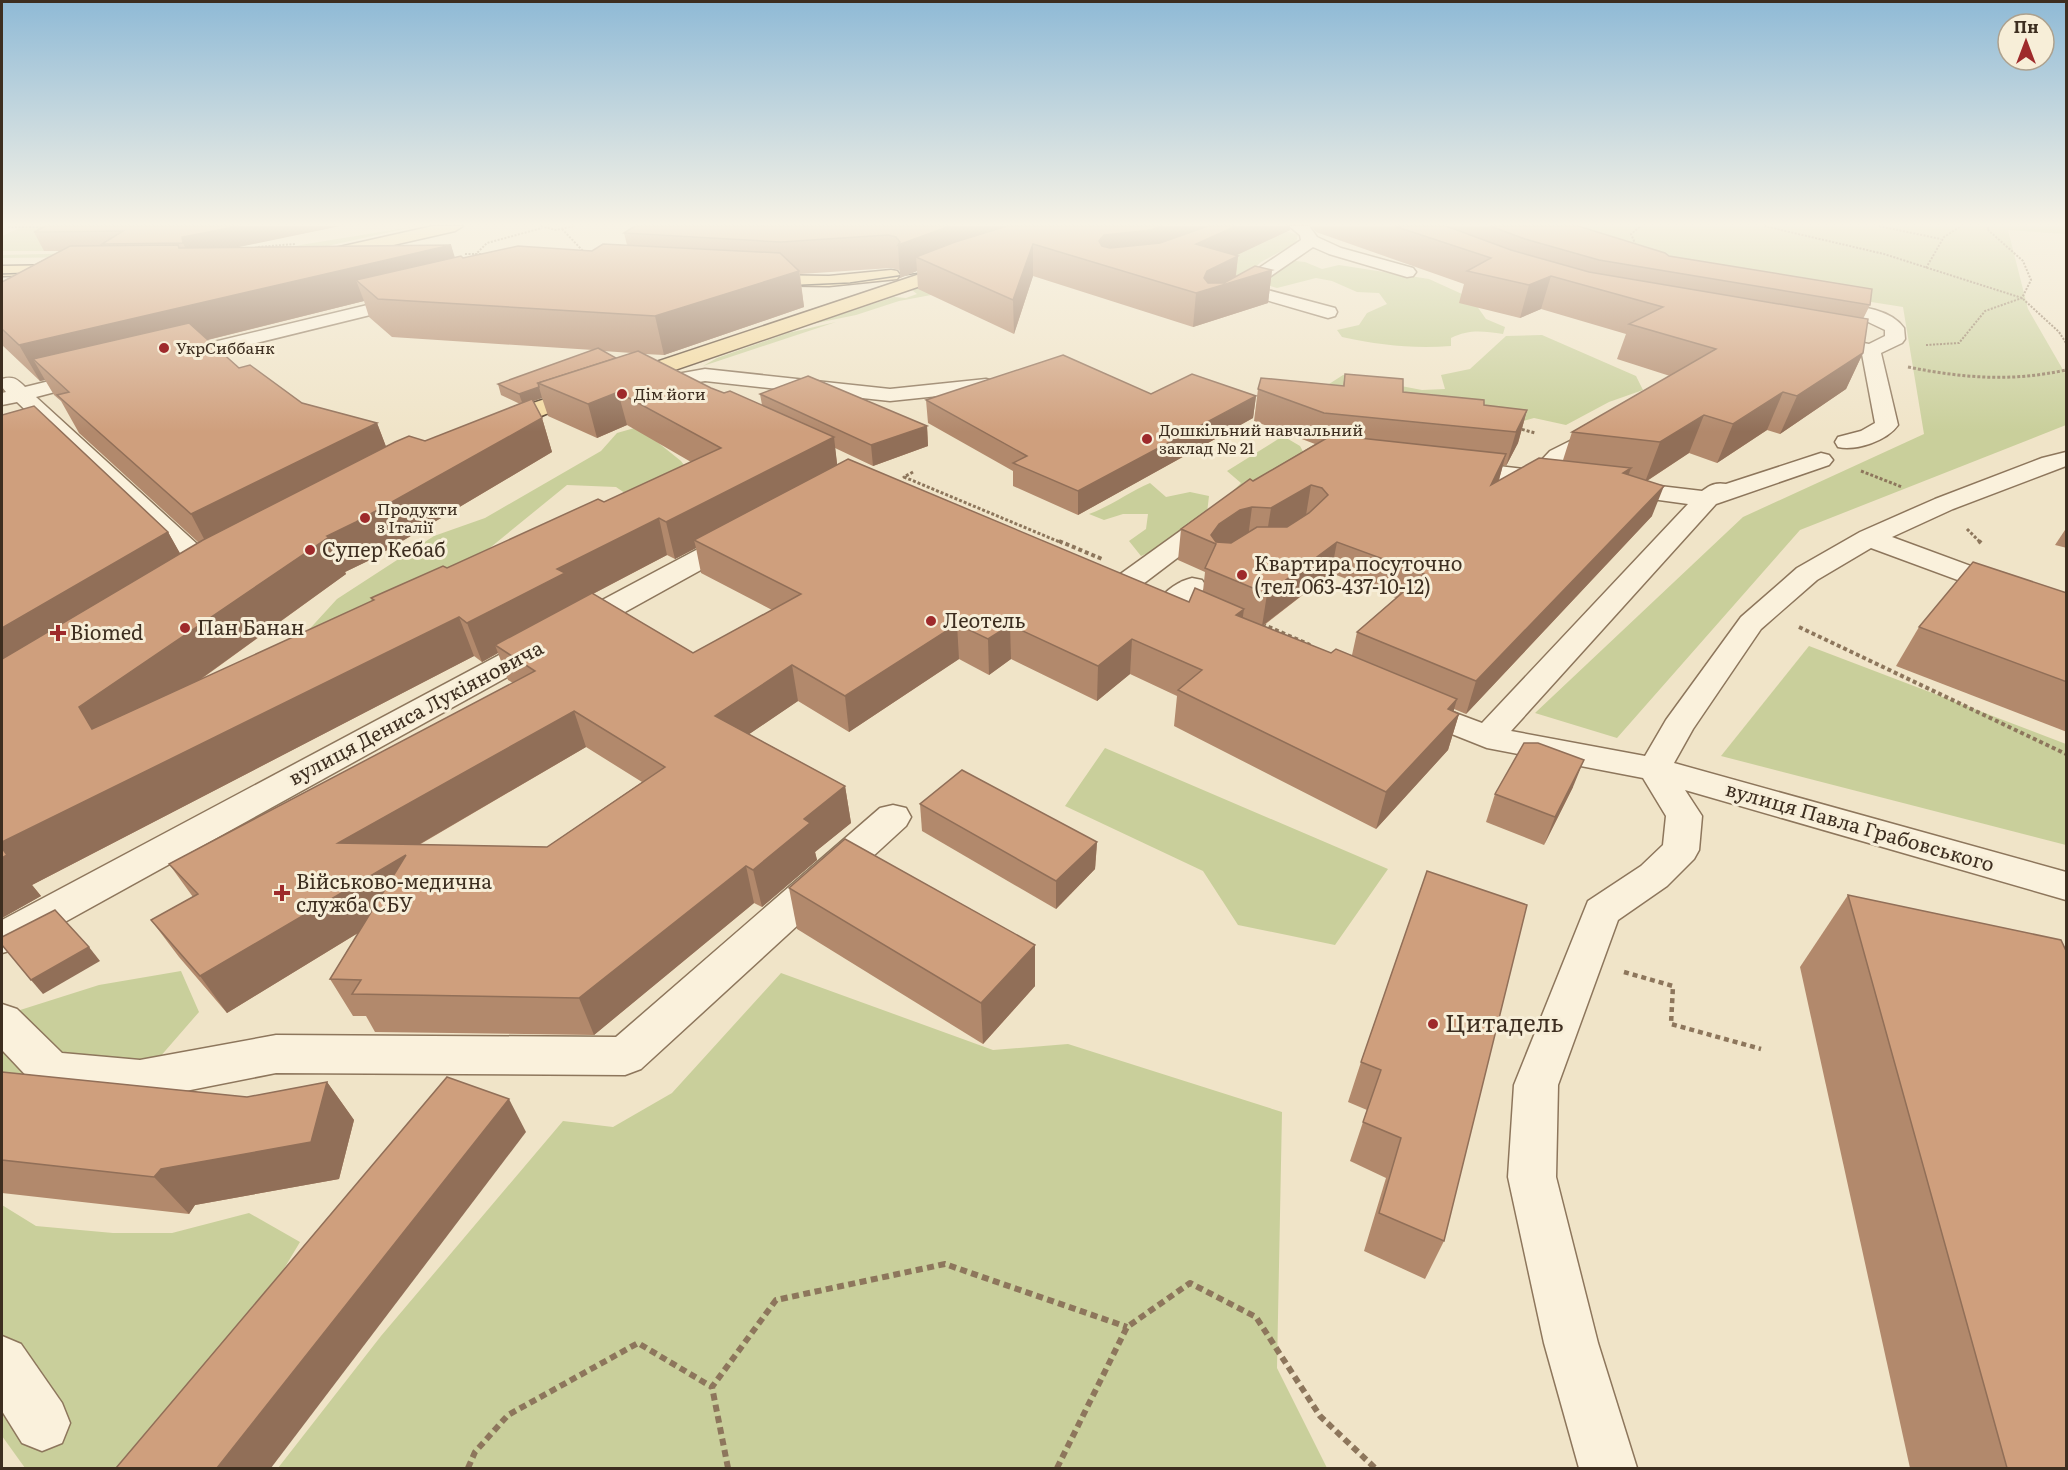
<svg xmlns="http://www.w3.org/2000/svg" width="2068" height="1470" viewBox="0 0 2068 1470" font-family="Literata,serif">
<style>
.green{fill:#c9cf9b}
.lines{fill:none;stroke-linecap:round;stroke-linejoin:round}
.minor-casing{stroke:#8d765c;stroke-width:3}
.major-casing{stroke:#5b4430;stroke-width:3}
.path-far4{stroke:#8d765c;stroke-width:2;stroke-dasharray:2 1.5;stroke-linecap:butt}
.path-far3{stroke:#8d765c;stroke-width:3;stroke-dasharray:3 2;stroke-linecap:butt}
.path-far2{stroke:#8d765c;stroke-width:4;stroke-dasharray:4 3;stroke-linecap:butt}
.path-far1{stroke:#8d765c;stroke-width:4.5;stroke-dasharray:5 4;stroke-linecap:butt}
.path{stroke:#8d765c;stroke-width:6;stroke-dasharray:7 4.5;stroke-linecap:butt}
.minor{fill:#faf1dc;fill-rule:evenodd}
.major{fill:#f3d9a0;fill-rule:evenodd}
.tram{stroke:#3d2e20;stroke-width:1.5}
.wall{fill:#b2896c;fill-rule:evenodd}
.shaded-wall{fill:#916f58}
.building{fill:#cf9f7d;stroke:#916f58;stroke-width:1.5;fill-rule:evenodd}
.poi-dot{fill:#9e2a2b;stroke:#f7eed8;stroke-width:2}
.labels{text-anchor:middle;stroke-width:6;stroke-linejoin:round;paint-order:stroke}
.far-poi-label{font-size:16px;fill:#3d2e20;stroke:#f7eed8;text-anchor:start}
.poi-label{font-size:20px;fill:#3d2e20;stroke:#f7eed8;text-anchor:start}
.street-label{font-size:20px;fill:#3d2e20;stroke:#f7eed8}
.near-poi-label{font-size:24px;fill:#3d2e20;stroke:#f7eed8;text-anchor:start}
</style>
<rect width="100%" height="100%" fill="#f0e4c8"/>
<g class="green">
<path d="M24,226H93L44,251H2V236Z"/>
<path d="M417,226L305,251L273,255L2,258V255L282,248Z"/>
<path d="M1116,226L947,292L899,301L856,315L812,324L894,297L906,298L917,294L912,290Z"/>
<path d="M1493,226H2066V234L2008,230L2028,309L2066,375V425L1800,530L1617,738L1535,713L1743,517L1924,434L1903,307L1605,260Z"/>
<path d="M1283,230L1298,235L1296,243L1261,262L1245,277L1194,274Z"/>
<path d="M1287,260L1305,262L1322,269L1339,265L1429,279L1462,294L1474,302L1486,319L1505,327L1503,334C1483,331 1469,329 1451,338V346C1412,349 1380,345 1342,337L1337,330L1359,325L1367,313L1387,304L1379,293L1357,292L1332,281L1316,278L1277,288L1263,284Z"/>
<path d="M836,322L703,366L717,358L788,333Z"/>
<path d="M1542,335L1636,376L1643,390L1609,402L1566,425L1534,418L1491,430L1312,395L1343,375L1422,390L1445,389L1441,375L1470,369L1506,336Z"/>
<path d="M645,425L656,441L681,461L697,483L641,504L616,487L567,485L443,586L293,647L337,599L434,536L485,518L601,451L617,433Z"/>
<path d="M1283,436L1300,446L1307,459L1256,503L1229,495L1241,483L1227,471Z"/>
<path d="M1150,483L1166,497L1190,492L1209,496L1207,513L1155,550L1141,556L1129,541L1146,529L1148,514H1123L1104,520L1089,514C1111,506 1129,492 1150,483Z"/>
<path d="M1809,646L2066,744V845L1721,756Z"/>
<path d="M1105,748L1388,869L1335,945L1238,925L1203,871L1065,806Z"/>
<path d="M181,971L199,1012L159,1058L2,1109V1012L17,1011L99,985Z"/>
<path d="M781,973L993,1050L1068,1044L1282,1112L1277,1368L1327,1468H278L381,1336L563,1121L613,1127L672,1093Z"/>
<path d="M2,1205L36,1226L113,1233H172L249,1213L300,1242L239,1344L141,1468H25L2,1436Z"/>
</g>
<g class="lines">
<g class="minor-casing">
<g id="minor">
<path d="M1289,226H1309L1317,237L1341,248L1413,268L1416,272L1413,276L1407,277L1329,254L1313,247L1268,278L1260,288L1335,308L1337,312L1335,316L1328,318L1252,296L1242,303H1230L1227,299L1243,286L1256,270L1301,240L1300,235Z"/>
<path d="M409,295L415,296L418,300L415,304L171,364L164,362L161,358L164,354Z"/>
<path d="M1819,302C1844,306 1887,304 1904,328L1905,339L1902,343L1881,353L1898,425C1887,441 1856,451 1838,447L1835,442L1838,437L1861,431L1875,423L1862,354L1811,345L1808,341L1811,337L1818,335L1869,344L1885,336V330L1864,320L1813,312L1810,308L1813,304Z"/>
<path d="M705,369L890,389L986,379L993,381L997,385L993,389L986,391L890,401L705,381L673,386L666,384L663,380L666,376Z"/>
<path d="M94,370L101,372L104,376L101,380L36,397L208,554L226,570L222,576C207,579 200,574 188,566L17,402L2,405V393L6,392L2,387V379C13,376 17,379 25,387Z"/>
<path d="M1604,424L1612,426L1615,431L1612,436L1566,461L1555,473L1563,475L1566,480L1563,485L1554,487L1456,475L1448,473L1444,468L1448,463L1456,461L1532,470L1550,451Z"/>
<path d="M2066,452V466L1953,509L1892,537L2066,601V620L1871,548L1817,580L1761,629L1693,729L1674,763L2066,872V900L1685,790L1702,816L1699,850L1694,859L1667,886L1618,920L1558,1085L1556,1177L1598,1343L1637,1468H1579L1544,1343L1508,1177L1514,1085L1588,901L1641,866L1663,845L1666,816L1643,778L1487,748L1404,715L1399,708L1404,701L1415,698L1482,723L1688,504L1608,493L1605,488L1608,483L1617,481L1702,491C1710,485 1716,482 1726,484L1821,453L1829,455L1833,460L1829,465L1716,504L1511,731L1645,756L1666,720L1741,617L1797,568L1860,532L1935,499L2042,458Z"/>
<path d="M1217,508L1226,511L1230,516L1226,521L1139,587L1129,589L1119,587L1115,581L1119,575L1208,511Z"/>
<path d="M737,531L746,533L750,539L746,545L16,949L2,953V920L728,533Z"/>
<path d="M1192,578L1202,580L1206,586C1196,601 1180,611 1162,607L1158,601C1166,590 1179,581 1192,578Z"/>
<path d="M893,805L906,808L911,817L906,826L641,1069L625,1075L276,1073L140,1100L51,1090L35,1085L2,1050V1004L17,1009L62,1053L140,1060L276,1035L616,1037L880,808Z"/>
<path d="M2,1336L21,1344L62,1403L70,1423L62,1443L42,1451L22,1443L2,1411Z"/>
</g>
</g>
<g class="major-casing">
<g id="major">
<path d="M433,226H463L455,231L323,261L315,256L317,252Z"/>
<path d="M959,259L967,264L965,268L935,281L546,414C529,421 506,436 488,432L485,427L488,422L530,404L923,273Z"/>
<path d="M67,265L73,266L76,270L73,274L2,276V266Z"/>
<path d="M891,270L897,271L900,275L897,279L829,286L757,285L751,284L748,280L751,276L757,275L829,276Z"/>
</g>
</g>
<g class="path-far4">
<path d="M541,226L556,230L574,226"/>
<path d="M1764,226L1884,254L2022,298L2059,332L2066,343"/>
<path d="M1879,226L1941,239"/>
<path d="M8,227H41"/>
<path d="M562,229L584,252"/>
<path d="M41,233L39,229L45,226"/>
<path d="M258,247L295,244"/>
<path d="M1637,248L1631,234L1641,226"/>
<path d="M465,254H484"/>
<path d="M475,255L487,243L542,228"/>
<path d="M1926,268L1944,237L1961,226"/>
<path d="M1926,345L1959,343L1985,311L2022,298L2031,280L2023,261L1987,229L1990,226"/>
</g>
<g class="path-far3">
<path d="M1908,367C1963,378 2011,382 2066,370"/>
<path d="M1517,428L1535,433"/>
<path d="M1861,471L1902,487"/>
<path d="M913,472L904,477L1062,543"/>
<path d="M1967,529L1981,543"/>
</g>
<g class="path-far2">
<path d="M1059,541L1102,559"/>
<path d="M1979,541L1981,543"/>
<path d="M1262,624L1310,645"/>
<path d="M1799,627L2066,754"/>
</g>
<path class="path-far1" d="M1624,972L1673,986L1671,1024L1761,1049"/>
<g class="path">
<path d="M468,1468L475,1452L508,1415L638,1343L712,1387"/>
<path d="M728,1468L712,1387L776,1300L945,1264L1127,1327"/>
<path d="M1057,1468L1127,1327L1190,1283L1256,1317L1320,1416L1375,1468"/>
</g>
<use href="#minor" class="minor"/>
<use href="#major" class="major"/>
<g class="tram">
<path d="M2,274L34,273"/>
<path d="M784,286L850,283L933,271"/>
</g>
</g>
<g class="wall">
<path d="M340,226L236,247L451,245L454,257L463,258L592,251L627,245L624,233L635,226H1290V230L1236,255L1238,256L1236,276L1272,270L1268,303L1193,327L1033,276L1014,334L918,289L917,271L900,278V271L899,270L891,268L800,274L804,307L664,355L644,354L711,388L724,393L762,405L760,394L927,426L928,446L873,466L835,448L837,464L1189,602L1203,591L1205,572L1178,560L1181,529L1253,481L1315,444L1254,421L1258,389L1343,386L1345,374L1403,392L1484,405L1527,410L1518,443L1506,466L1503,465L1499,480L1563,460L1572,432L1670,376L1617,359L1626,334L1541,309L1520,318L1459,303L1464,284L1316,232L1311,226H1578L1669,256L1870,305L1863,319V353L1846,389L1780,434L1767,430L1717,463L1689,453L1647,481L1652,516L1466,714L1454,709L1453,711L1459,714L1448,750L1376,829L1174,726L1177,696L1130,674L1097,701L1011,659L989,675L959,659L849,732L798,701L749,734L845,786L851,823L815,852L817,860L762,907L754,903L594,1035L375,1032L366,1016H353L330,979L358,933L227,1013L179,957L151,920L193,897L169,864L513,683L508,680L498,653L482,662L474,656L32,885L41,896L2,918L168,532L180,554L199,543L79,433L61,401L54,395L45,380L40,381L2,345V282L60,251H44L34,232ZM364,301L369,317L392,337L593,350L498,384L501,395L520,404L425,441L386,447L377,423L302,403L239,368L208,340ZM603,351L632,353L616,358ZM542,398L548,416L597,438L627,425L691,462L604,502L447,568L371,598L372,601L200,680L346,574L345,572L372,559L552,452L542,418L533,401ZM696,548L701,573L772,610L693,653L593,594L667,555L675,559ZM1331,573L1396,598L1357,632L1352,655L1331,653L1263,626ZM586,747L642,782L547,847L419,845Z"/>
<path d="M1151,394L1256,396L1253,418L1078,515L1013,486V471L928,423L926,400Z"/>
<path d="M2067,527V548L2055,545Z"/>
<path d="M2067,593V732L1896,666L1919,627Z"/>
<path d="M1573,787L1544,845L1486,822L1495,794Z"/>
<path d="M920,804L1097,842L1095,869L1056,909L922,831Z"/>
<path d="M1427,871L1444,1241L1425,1279L1364,1251L1386,1178L1350,1161L1367,1110L1348,1102L1361,1062Z"/>
<path d="M789,888L1035,986L983,1044L797,929Z"/>
<path d="M1848,895L2067,1468H1910L1800,967Z"/>
<path d="M2,1072L247,1097L327,1082L354,1120L339,1179L195,1205L189,1214L2,1193Z"/>
</g>
<g class="shaded-wall">
<path d="M239,226H340L191,257L192,262L183,243L182,237Z"/>
<path d="M950,226H1031L916,257L917,271L900,278L898,245Z"/>
<path d="M1162,226H1290V230L1193,276L1105,266L1099,241L1104,235Z"/>
<path d="M1033,244V276L1014,334L1013,300Z"/>
<path d="M451,245L461,277L356,280L364,301L54,378L33,359L45,380L40,381L19,345Z"/>
<path d="M1238,256L1235,281L1272,270L1268,303L1193,327L1196,293L1207,271Z"/>
<path d="M799,271L804,307L664,355L655,316Z"/>
<path d="M1551,276L1541,309L1520,318L1529,285Z"/>
<path d="M1863,353L1846,389L1780,434L1797,396Z"/>
<path d="M539,387L542,398L523,405L519,394Z"/>
<path d="M618,392L627,425L597,438L588,404Z"/>
<path d="M1783,392L1767,430L1717,463L1733,424Z"/>
<path d="M1256,396L1253,418L1078,515V491Z"/>
<path d="M1527,410L1518,443L1506,466L1516,432Z"/>
<path d="M1704,415L1689,453L1645,482L1660,442Z"/>
<path d="M542,418L552,452L372,559L345,572L346,574L106,747L92,729L79,707L327,536Z"/>
<path d="M377,423L392,462L213,556L191,514Z"/>
<path d="M927,426L928,446L873,466L871,445Z"/>
<path d="M834,437L838,472L694,540L696,548L675,559L666,522Z"/>
<path d="M1506,454L1498,483L1491,485Z"/>
<path d="M1631,468L1620,498L1623,473Z"/>
<path d="M1311,485L1306,515L1266,539L1271,508Z"/>
<path d="M1664,486L1652,516L1466,714L1476,681Z"/>
<path d="M1252,507L1248,538L1215,555L1216,544L1211,535L1219,524L1240,510Z"/>
<path d="M659,518L667,555L495,645L498,653L482,662L467,623L557,569Z"/>
<path d="M168,532L189,569L2,684V628Z"/>
<path d="M1337,542L1331,573L1262,626L1267,594Z"/>
<path d="M1244,609L1239,644L1236,615Z"/>
<path d="M459,617L474,656L32,885L41,896L2,918V842Z"/>
<path d="M957,624L959,659L849,732L845,696Z"/>
<path d="M1010,625L1011,659L989,675L988,639Z"/>
<path d="M1132,639L1130,674L1097,701L1098,666Z"/>
<path d="M792,665L798,701L723,752L715,716Z"/>
<path d="M1457,699L1450,724L1459,714L1448,750L1376,829L1386,792L1448,709Z"/>
<path d="M574,711L586,747L358,880L338,843Z"/>
<path d="M1584,760L1573,787L1544,845L1555,817Z"/>
<path d="M845,786L851,823L815,852L817,860L762,907L753,870L804,819Z"/>
<path d="M1097,842L1095,869L1056,909V881Z"/>
<path d="M406,855L425,892L227,1013L200,976Z"/>
<path d="M746,866L754,903L594,1035L579,998Z"/>
<path d="M1035,945V986L983,1044L981,1003Z"/>
<path d="M89,947L100,961L43,994L31,980Z"/>
<path d="M327,1082L354,1120L339,1179L195,1205L189,1214L154,1177L161,1169Z"/>
<path d="M509,1099L526,1132L271,1468H217Z"/>
</g>
<g class="building">
<path d="M46,226H239L182,237L183,243L102,244L123,231L34,232Z"/>
<path d="M635,226H950L898,245L900,242L896,237L888,235L781,242L624,233Z"/>
<path d="M1007,226H1162L1151,230L1104,235L1099,241L1102,246L1110,248L1160,243L1208,226H1236L1196,244L1238,256L1207,271L1204,278L1208,283H1224L1255,266L1272,270L1196,293L1033,244L1013,300L916,257L955,242Z"/>
<path d="M1394,226H1446L1511,250L1589,272L1868,319L1863,353L1797,396L1783,392L1733,424L1704,415L1660,442L1572,432L1716,349L1629,324L1663,307L1551,276L1529,285L1467,271L1491,258Z"/>
<path d="M1490,226H1578L1665,253L1669,256L1872,289L1870,305L1599,260L1525,239Z"/>
<path d="M603,244L780,253L799,271L655,316L378,299L356,280L461,256L463,258L518,246L592,251Z"/>
<path d="M178,245L179,248L451,245L19,345L2,329V282L70,246Z"/>
<path d="M189,323L239,368L250,365L302,403L377,423L191,514L57,395L69,392L33,359Z"/>
<path d="M598,348L616,358L538,383L539,387L519,394L498,384Z"/>
<path d="M638,351L711,388L724,393L730,391L834,437L666,522L659,518L557,569L565,573L467,623L459,617L2,842V659L203,540L395,442L409,436L425,441L532,399L542,418L356,522L327,536L329,537L79,707L92,729L374,600L371,598L443,566L447,568L598,499L604,502L721,448L618,392L588,404L538,383Z"/>
<path d="M1063,355L1151,394L1192,374L1256,396L1078,491L1013,463L1027,456L926,400Z"/>
<path d="M1345,374L1403,379V392L1484,400V405L1527,410L1516,432L1324,413L1258,389L1261,378L1344,386Z"/>
<path d="M808,376L927,426L871,445L760,394Z"/>
<path d="M34,406L168,532L2,628V415Z"/>
<path d="M1332,435L1506,454L1491,485L1539,458L1631,468L1623,473L1664,486L1476,681L1357,632L1424,574L1337,542L1267,594L1205,568L1216,544L1181,529L1250,479L1253,481ZM1311,485L1322,488L1328,495L1309,513L1287,527H1257L1231,543L1216,542L1211,535L1219,524L1240,510L1252,507L1271,508Z"/>
<path d="M848,459L1189,602L1195,588L1244,609L1236,615L1331,653L1336,649L1457,699L1448,709L1459,714L1386,792L1178,690L1202,670L1132,639L1098,666L1010,625L988,639L957,624L845,696L792,665L715,716L845,786L804,819L810,823L753,870L746,866L579,998L352,994L361,980L330,979L406,855L200,976L151,920L198,894L169,864L535,671L495,645L592,593L693,653L801,594L694,540ZM574,711L665,767L547,847L338,843Z"/>
<path d="M1973,562L2067,593V682L1919,627Z"/>
<path d="M1524,743H1538L1584,760L1555,817L1495,794Z"/>
<path d="M962,770L1097,842L1056,881L920,804Z"/>
<path d="M845,839L1035,945L981,1003L789,888Z"/>
<path d="M2,848L7,855L2,858Z"/>
<path d="M1427,871L1527,905L1444,1241L1379,1213L1401,1138L1363,1122L1381,1070L1361,1062Z"/>
<path d="M1848,895L2061,940L2067,953V1468H2007Z"/>
<path d="M55,910L89,947L31,980L2,945V937Z"/>
<path d="M2,1072L247,1097L327,1082L311,1142L161,1169L154,1177L2,1160Z"/>
<path d="M447,1077L509,1099L217,1468H116Z"/>
</g>
<linearGradient id="sky" x2="0" y2="1"><stop stop-color="#8fbad6"/><stop offset="0.52" stop-color="#f8f3e6"/><stop offset="1" stop-color="#f8f3e6" stop-opacity="0"/></linearGradient>
<rect width="2068" height="432" fill="url(#sky)"/>
<g class="poi-dot">
<circle cx="164" cy="348" r="6"/>
<circle cx="622" cy="394" r="6"/>
<circle cx="1147" cy="439" r="6"/>
<circle cx="365" cy="518" r="6"/>
<circle cx="310" cy="550" r="6"/>
<circle cx="1242" cy="575" r="6"/>
<circle cx="931" cy="621" r="6"/>
<circle cx="185" cy="628" r="6"/>
<path d="M55 624h6v6h6v6h-6v6h-6v-6h-6v-6h6z"/>
<path d="M279 884h6v6h6v6h-6v6h-6v-6h-6v-6h6z"/>
<circle cx="1433" cy="1024" r="6"/>
</g>
<g class="labels">
<g class="far-poi-label">
<text x="176" y="354">УкрСиббанк</text>
<text x="634" y="400">Дім йоги</text>
<text x="1159" y="436">Дошкільний навчальний<tspan x="1159" dy="18">заклад № 21</tspan></text>
<text x="377" y="515">Продукти<tspan x="377" dy="18">з Італії</tspan></text>
</g>
<g class="poi-label">
<text x="322" y="557">Супер Кебаб</text>
<text x="1254" y="571">Квартира посуточно<tspan x="1254" dy="23">(тел.063-437-10-12)</tspan></text>
<text x="943" y="628">Леотель</text>
<text x="197" y="635">Пан Банан</text>
<text x="70" y="640">Biomed</text>
<text x="296" y="889">Військово-медична<tspan x="296" dy="23">служба СБУ</tspan></text>
</g>
<g class="street-label">
<text transform="translate(416 713) rotate(-28)" y="7">вулиця Дениса Лукіяновича</text>
<text transform="translate(1860 827) rotate(16)" y="7">вулиця Павла Грабовського</text>
</g>
<g class="near-poi-label">
<text x="1445" y="1032">Цитадель</text>
</g>
</g>
<rect width="2068" height="1470" fill="none" stroke="#3d2e20" stroke-width="6"/>
<g transform="translate(2026 42)"><circle r="28" fill="#f7eed8" stroke="#ada18e" stroke-width="1.5"/>
<path d="M0-4.5L10 22L0 15L-10 22Z" fill="#9e2a2b"/>
<text y="-9" font-size="16" font-weight="bold" text-anchor="middle" fill="#3d2e20">Пн</text>
</g>
</svg>
